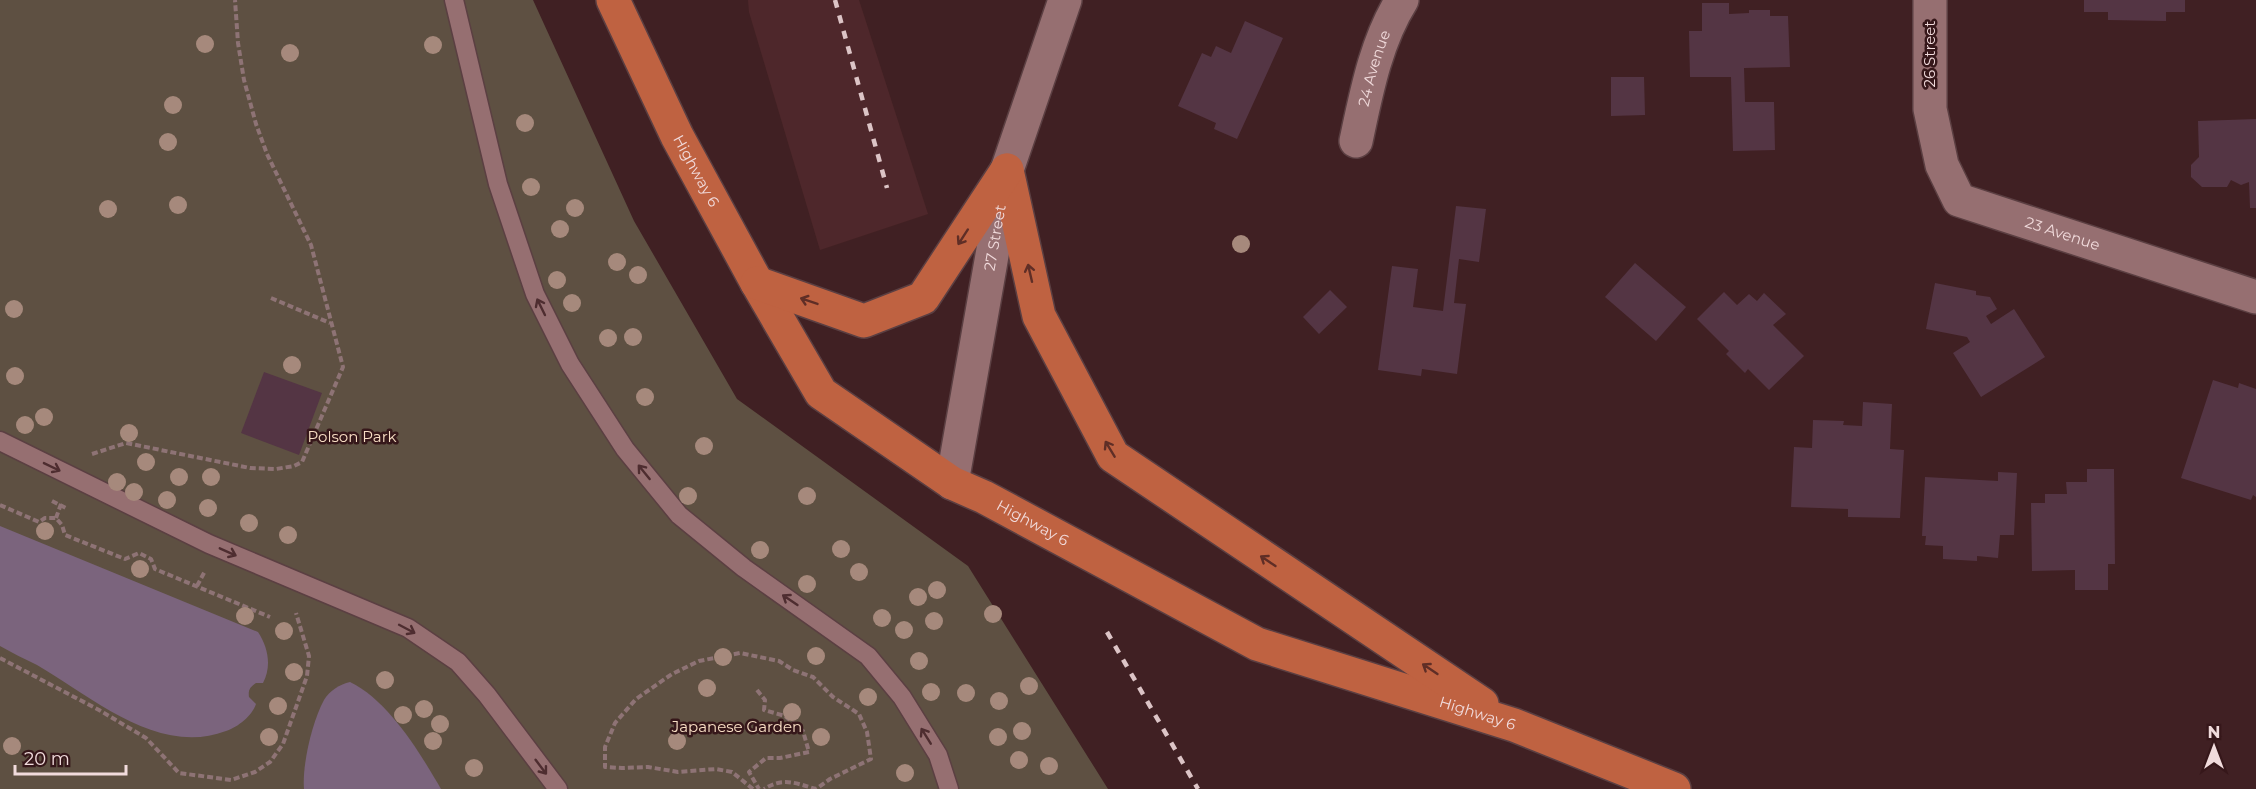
<svg xmlns="http://www.w3.org/2000/svg" width="2256" height="789" viewBox="0 0 2256 789" font-family="Montserrat,sans-serif">
<style>
.built{fill:#4e272b}
.green{fill:#5e5042}
.water{fill:#7b647d}
.building{fill:#543544}
.lines{fill:none;stroke-linecap:round;stroke-linejoin:round}
.service-casing{stroke:#5b3f42;stroke-width:21}
.minor-casing{stroke:#5b3f42;stroke-width:36}
.secondary-casing{stroke:#5b3f42;stroke-width:36}
.primary-casing{stroke:#5b3f42;stroke-width:36}
.path{stroke:#8e7375;stroke-width:4;stroke-dasharray:6 3;stroke-linecap:butt}
.service{stroke:#966f71;stroke-width:18}
.minor{stroke:#966f71;stroke-width:33}
.secondary{stroke:#966f71;stroke-width:33}
.primary{stroke:#bf6241;stroke-width:33}
.rail{stroke:#dcc4c6;stroke-width:4.5;stroke-dasharray:8 8;stroke-linecap:butt}
.tree{fill:#a6897c}
.oneway{stroke:#5f2e26}
.oneway2{stroke:#4e2d30}
.labels{text-anchor:middle;stroke-width:5;stroke-linejoin:round;paint-order:stroke}
.street-label{font-size:15px;fill:#f1dbdc;stroke:#36171a}
.park-label{font-size:15px;fill:#f9dfc5;stroke:#36171a}
</style>
<rect width="100%" height="100%" fill="#402023"/>
<path class="built" d="M748,0H859L928,214L820,250L749,12Z"/>
<path class="green" d="M0,0H533L634,221L737,399L968,566L1108,789H0Z"/>
<g class="water">
<path d="M0,526L258,632C268,647 272,666 263,683H256C250,687 248,690 249,697L256,704C252,716 238,727 226,731C159,757 92,697 37,665C25,659 12,653 0,646Z"/>
<path d="M350,682C389,701 420,753 441,789H304C302,765 312,722 324,700C329,691 340,684 350,682Z"/>
</g>
<g class="building">
<path d="M2084,0H2185V12H2166V21L2108,20V12H2084Z"/>
<path d="M1702,3H1729V14L1749,13V10H1770V16H1788L1790,67L1744,68L1745,102H1774L1775,150L1733,151L1731,77H1690L1689,31H1702Z"/>
<path d="M1245,21L1283,38L1237,139L1214,129L1216,123L1178,106L1202,53L1211,57L1216,46L1231,53Z"/>
<path d="M1611,77H1644L1645,115L1611,116Z"/>
<path d="M2256,119V208H2250L2249,182L2241,185L2231,180L2227,187H2202L2191,177V165L2199,157L2198,121Z"/>
<path d="M1456,206L1486,209L1479,262L1459,259L1454,303L1466,304L1457,374L1422,369L1421,376L1378,370L1392,266L1418,269L1413,307L1443,311Z"/>
<path d="M1635,263L1686,307L1656,341L1605,297Z"/>
<path d="M1935,283L1976,291V295L1990,297L1997,309L1986,316L1991,324L2014,309L2045,357L1981,397L1953,353L1970,342L1967,337L1926,329Z"/>
<path d="M1330,290L1347,307L1319,334L1303,317Z"/>
<path d="M1724,292L1737,305L1749,294L1757,301L1764,293L1786,314L1773,325L1804,356L1769,390L1748,369L1745,373L1726,354L1729,351L1697,319Z"/>
<path d="M264,372L322,393L299,455L241,433Z"/>
<path d="M2213,380L2238,388L2239,383L2256,389V497L2253,495L2251,500L2181,478Z"/>
<path d="M1863,402L1892,404L1890,449L1904,450L1900,518L1848,517V509L1791,507L1794,447L1812,448L1813,420L1844,421L1843,425L1862,426Z"/>
<path d="M2087,469H2114L2115,564H2108V590H2075V570L2032,571L2031,503H2045V494H2067L2066,482H2087Z"/>
<path d="M1998,472L2017,473L2014,535H2000L1998,558L1977,556V561L1943,559V546L1925,545L1926,536H1922L1925,477L1998,481Z"/>
</g>
<g class="lines">
<g class="service-casing">
<g id="service">
<path d="M454,0L498,184L535,294L570,364L625,449L679,515L744,568L868,656L902,697L938,755L949,789"/>
<path d="M0,441L209,544L408,628L458,662L487,695L558,789"/>
</g>
</g>
<g class="minor-casing">
<g id="minor">
<path id="s1" d="M1930,0V109L1942,165L1959,200L2256,297"/>
<path id="s2" d="M1356,141C1366,94 1376,41 1402,0"/>
</g>
</g>
<g class="secondary-casing">
<g id="secondary">
<path id="s3" d="M952,483L1007,170L1065,0"/>
</g>
</g>
<g class="primary-casing">
<g id="primary">
<path id="s4" d="M613,0L677,136L757,283L821,393L952,483L984,497L1257,644L1514,725L1674,789"/>
<path d="M1007,170L1039,316L1113,456L1482,704"/>
<path d="M757,283L864,321L923,298L1007,170"/>
</g>
</g>
<g class="path">
<path d="M271,298L330,323"/>
<path d="M92,454L126,443L250,468L276,469L294,466L302,462L343,367L311,245L267,154L256,124L244,80L238,43L235,0"/>
<path d="M52,501L66,508"/>
<path d="M0,505L39,522L45,518H56L62,525L65,535L125,559L139,553L151,559L155,569L270,617"/>
<path d="M56,518L61,504"/>
<path d="M197,586L205,571"/>
<path d="M0,658L99,710L146,738L179,773L231,780L255,772L270,762L283,744L307,676L309,656L296,613"/>
<path d="M757,690L765,700L764,710L785,716L803,731L809,752L780,758H766L749,772L759,789"/>
<path d="M753,789L732,772L716,769L678,772L648,767L622,768L605,767V747L615,723L636,699L672,674L699,661L740,653L779,661L793,670L813,677L833,697L859,714L867,732L871,759L830,779L816,789C795,783 783,777 764,789"/>
</g>
<use href="#service" class="service"/>
<use href="#minor" class="minor"/>
<use href="#secondary" class="secondary"/>
<use href="#primary" class="primary"/>
<g class="rail">
<path d="M835,0L887,188"/>
<path d="M1107,632L1198,789"/>
</g>
</g>
<g class="tree">
<circle cx="205" cy="44" r="9"/>
<circle cx="433" cy="45" r="9"/>
<circle cx="290" cy="53" r="9"/>
<circle cx="173" cy="105" r="9"/>
<circle cx="525" cy="123" r="9"/>
<circle cx="168" cy="142" r="9"/>
<circle cx="531" cy="187" r="9"/>
<circle cx="178" cy="205" r="9"/>
<circle cx="575" cy="208" r="9"/>
<circle cx="108" cy="209" r="9"/>
<circle cx="560" cy="229" r="9"/>
<circle cx="1241" cy="244" r="9"/>
<circle cx="617" cy="262" r="9"/>
<circle cx="638" cy="275" r="9"/>
<circle cx="557" cy="280" r="9"/>
<circle cx="572" cy="303" r="9"/>
<circle cx="14" cy="309" r="9"/>
<circle cx="633" cy="337" r="9"/>
<circle cx="608" cy="338" r="9"/>
<circle cx="292" cy="365" r="9"/>
<circle cx="15" cy="376" r="9"/>
<circle cx="645" cy="397" r="9"/>
<circle cx="44" cy="417" r="9"/>
<circle cx="25" cy="425" r="9"/>
<circle cx="129" cy="433" r="9"/>
<circle cx="704" cy="446" r="9"/>
<circle cx="146" cy="462" r="9"/>
<circle cx="179" cy="477" r="9"/>
<circle cx="211" cy="477" r="9"/>
<circle cx="117" cy="482" r="9"/>
<circle cx="134" cy="492" r="9"/>
<circle cx="688" cy="496" r="9"/>
<circle cx="807" cy="496" r="9"/>
<circle cx="167" cy="500" r="9"/>
<circle cx="208" cy="508" r="9"/>
<circle cx="249" cy="523" r="9"/>
<circle cx="45" cy="531" r="9"/>
<circle cx="288" cy="535" r="9"/>
<circle cx="841" cy="549" r="9"/>
<circle cx="760" cy="550" r="9"/>
<circle cx="140" cy="569" r="9"/>
<circle cx="859" cy="572" r="9"/>
<circle cx="807" cy="584" r="9"/>
<circle cx="937" cy="590" r="9"/>
<circle cx="918" cy="597" r="9"/>
<circle cx="993" cy="614" r="9"/>
<circle cx="245" cy="616" r="9"/>
<circle cx="882" cy="618" r="9"/>
<circle cx="934" cy="621" r="9"/>
<circle cx="904" cy="630" r="9"/>
<circle cx="284" cy="631" r="9"/>
<circle cx="816" cy="656" r="9"/>
<circle cx="723" cy="657" r="9"/>
<circle cx="919" cy="661" r="9"/>
<circle cx="294" cy="672" r="9"/>
<circle cx="385" cy="680" r="9"/>
<circle cx="1029" cy="686" r="9"/>
<circle cx="707" cy="688" r="9"/>
<circle cx="931" cy="692" r="9"/>
<circle cx="966" cy="693" r="9"/>
<circle cx="868" cy="697" r="9"/>
<circle cx="999" cy="701" r="9"/>
<circle cx="278" cy="706" r="9"/>
<circle cx="424" cy="709" r="9"/>
<circle cx="792" cy="712" r="9"/>
<circle cx="403" cy="715" r="9"/>
<circle cx="440" cy="724" r="9"/>
<circle cx="1022" cy="731" r="9"/>
<circle cx="269" cy="737" r="9"/>
<circle cx="821" cy="737" r="9"/>
<circle cx="998" cy="737" r="9"/>
<circle cx="433" cy="741" r="9"/>
<circle cx="677" cy="741" r="9"/>
<circle cx="12" cy="746" r="9"/>
<circle cx="1019" cy="760" r="9"/>
<circle cx="1049" cy="766" r="9"/>
<circle cx="474" cy="768" r="9"/>
<circle cx="905" cy="773" r="9"/>
</g>
<defs><path id="oneway-shaft" d="M-6 0H5M1.5-3L5.5 0L1.5 3" fill="none" stroke-width="1.6" stroke-linecap="round" stroke-linejoin="round" transform="scale(1.5)"/></defs>
<g class="oneway">
<use href="#oneway-shaft" transform="translate(963 237) rotate(123)"/>
<use href="#oneway-shaft" transform="translate(1030 273) rotate(-103)"/>
<use href="#oneway-shaft" transform="translate(809 301) rotate(-161)"/>
<use href="#oneway-shaft" transform="translate(1110 449) rotate(-121)"/>
<use href="#oneway-shaft" transform="translate(1268 561) rotate(-146)"/>
<use href="#oneway-shaft" transform="translate(1430 669) rotate(-146)"/>
</g>
<g class="oneway2">
<use href="#oneway-shaft" transform="translate(541 307) rotate(-116)"/>
<use href="#oneway-shaft" transform="translate(52 467) rotate(26)"/>
<use href="#oneway-shaft" transform="translate(644 472) rotate(-129)"/>
<use href="#oneway-shaft" transform="translate(228 552) rotate(24)"/>
<use href="#oneway-shaft" transform="translate(790 600) rotate(-146)"/>
<use href="#oneway-shaft" transform="translate(407 629) rotate(28)"/>
<use href="#oneway-shaft" transform="translate(926 736) rotate(-122)"/>
<use href="#oneway-shaft" transform="translate(541 767) rotate(53)"/>
</g>
<g class="labels">
<g class="street-label">
<text transform="translate(1930 54) rotate(-90)" y="5">26 Street</text>
<text dy="5" stroke="none"><textPath href="#s2" startOffset="75">24 Avenue</textPath></text>
<text dy="5" stroke="none"><textPath href="#s4" startOffset="190">Highway 6</textPath></text>
<text dy="5" stroke="none"><textPath href="#s1" startOffset="314">23 Avenue</textPath></text>
<text dy="5" stroke="none"><textPath href="#s3" startOffset="249">27 Street</textPath></text>
<text dy="5" stroke="none"><textPath href="#s4" startOffset="694">Highway 6</textPath></text>
<text dy="5" stroke="none"><textPath href="#s4" startOffset="1180">Highway 6</textPath></text>
</g>
<g class="park-label">
<text x="352" y="442">Polson Park</text>
<text x="737" y="732">Japanese Garden</text>
</g>
</g>
<g transform="translate(2214 747)" stroke="#36171a" stroke-width="4.5" paint-order="stroke">
<path d="M0-4.5L10 22L0 15L-10 22Z" fill="#f1dbdc"/>
<text y="-9" font-size="16" font-weight="bold" text-anchor="middle" fill="#f1dbdc">N</text>
</g>
<path d="M15 765v9h111v-9" fill="none" stroke="#f1dbdc" stroke-width="3"/>
<text x="24" y="765" font-size="18" fill="#f1dbdc" stroke="#36171a" stroke-width="4.5" paint-order="stroke">20 m</text>
</svg>
